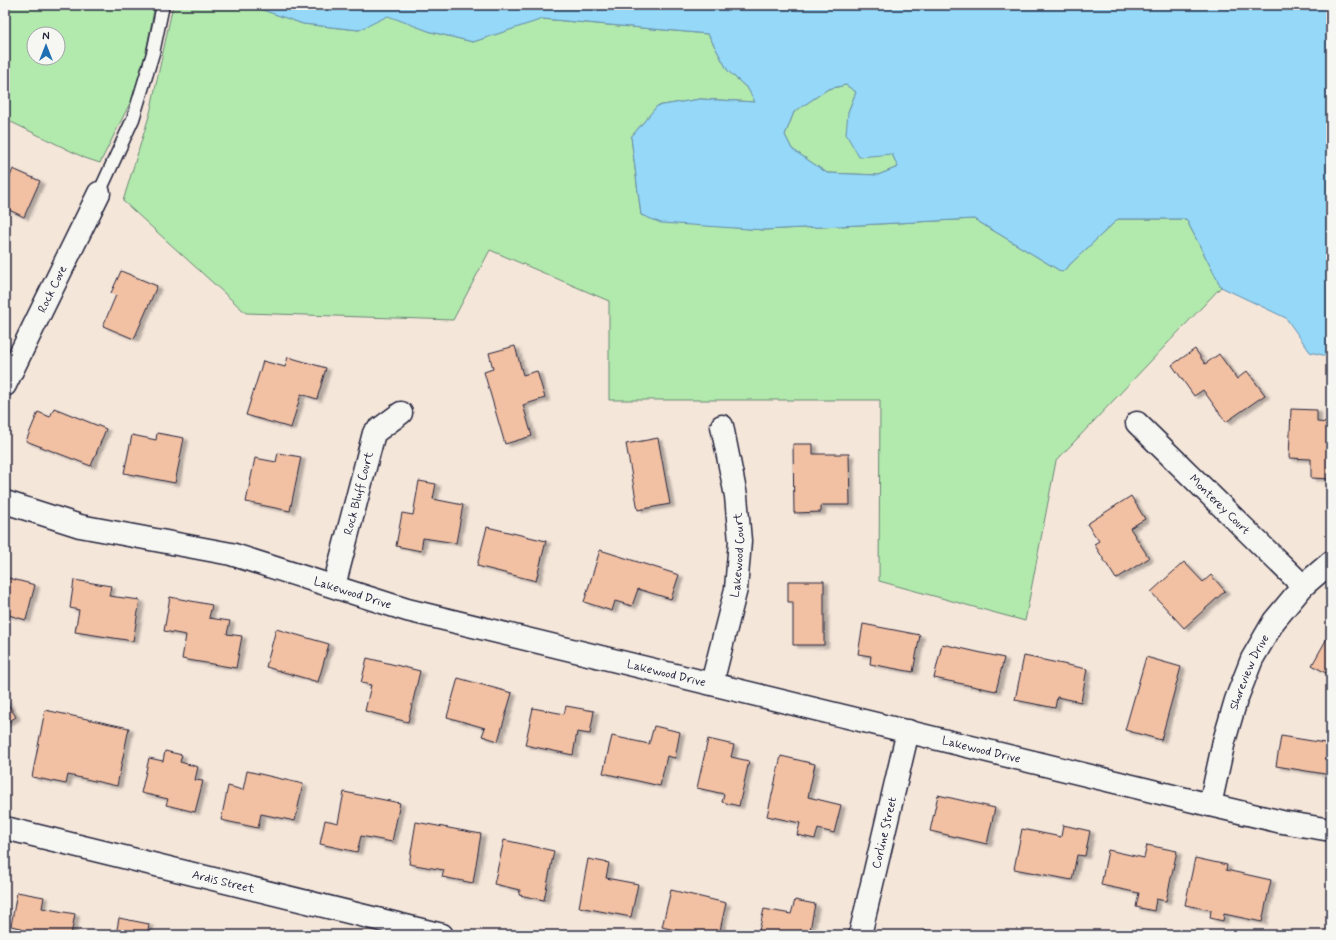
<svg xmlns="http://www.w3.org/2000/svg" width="1336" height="940" viewBox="0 0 1336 940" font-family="Mynerve,sans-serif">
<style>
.green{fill:#b2e9ad;stroke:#6a8674;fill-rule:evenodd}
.water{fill:#95d8f7;stroke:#678fac;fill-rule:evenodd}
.building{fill:#f2c0a2;stroke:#22223b;filter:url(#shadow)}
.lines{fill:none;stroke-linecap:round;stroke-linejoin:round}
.service-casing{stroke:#22223b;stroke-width:15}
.minor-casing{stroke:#22223b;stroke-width:25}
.service{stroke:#f6f6f2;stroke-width:12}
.minor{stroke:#f6f6f2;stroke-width:22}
.labels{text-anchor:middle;stroke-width:3.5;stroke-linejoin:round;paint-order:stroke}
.street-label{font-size:12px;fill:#22223b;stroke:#f6f6f2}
</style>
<defs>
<filter id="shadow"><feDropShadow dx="4.5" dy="2.5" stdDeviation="1" flood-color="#0004"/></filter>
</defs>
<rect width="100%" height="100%" fill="#f5e6da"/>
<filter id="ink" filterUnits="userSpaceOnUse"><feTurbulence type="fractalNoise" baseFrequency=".025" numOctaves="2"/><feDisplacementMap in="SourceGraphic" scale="8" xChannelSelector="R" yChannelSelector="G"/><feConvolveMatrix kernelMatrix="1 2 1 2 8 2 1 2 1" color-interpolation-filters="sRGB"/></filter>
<g filter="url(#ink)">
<g class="green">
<path d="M5,5H155L140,83L100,163L85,158L5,119ZM34,34H58V58H34Z"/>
<path d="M173,5H258L261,9L303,24L359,30L388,15L431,32L473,42L542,19L708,34L728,71L748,89L756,102L700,99L657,106L631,137L641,215L661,222L764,230L974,219L1062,272L1118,219H1186L1221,287L1056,461L1025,621L879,581L880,400H609V301L490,250L453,320L246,313L123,201L150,113Z"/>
<path d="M846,85L856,92L848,112L892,154L898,167L878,175L827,173L792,149L785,135L794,112L828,89Z"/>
</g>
<path class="water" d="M258,5H1331V357L1310,352L1286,318L1221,287L1186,219H1118L1062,272L974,219L764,230L661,223L641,215L631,137L657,106L700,99L755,102L748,89L728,71L708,34L543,19L473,42L431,32L388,16L359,30L303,24L260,9ZM846,85L856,92L848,112L846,134L859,157L892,154L898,167L878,175L827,173L792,149L785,135L794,112L828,89Z"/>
<g class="building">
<path d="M13,169L40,181L24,217L5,208V177L9,179Z"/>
<path d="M121,271L157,286L134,339L103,326L116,295L111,293Z"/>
<path d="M515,346L523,375L537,371L545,398L523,405L532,436L505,444L484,372L493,369L489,353Z"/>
<path d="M1195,349L1205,364L1219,354L1237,379L1247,371L1265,395L1226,422L1203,390L1194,396L1172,365Z"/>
<path d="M288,357L326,368L317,399L301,394L291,428L246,415L263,361L285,367Z"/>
<path d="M54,408L106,429L91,466L26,441L38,412L50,417Z"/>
<path d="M1291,409L1317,410V422L1331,423V479L1311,478V459L1289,458Z"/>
<path d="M157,433L184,438L175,483L124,473L132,435L156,440Z"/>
<path d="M658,438L670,504L638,510L626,444Z"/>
<path d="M793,444H813V454H849L850,505H821V512L794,513Z"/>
<path d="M278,453L301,457L290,511L246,502L255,458L276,462Z"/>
<path d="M419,481L436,484L433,499L463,505L456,543L423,538L421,551L396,546L402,513L413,515Z"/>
<path d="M1131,496L1145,519L1130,528L1149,558L1116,579L1094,544L1099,541L1087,524Z"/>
<path d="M487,527L546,541L536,581L477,566Z"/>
<path d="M600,550L679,575L671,599L638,589L632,606L615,601L612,611L584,602Z"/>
<path d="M1184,562L1203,582L1211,575L1225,591L1184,628L1151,592Z"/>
<path d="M5,577L35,585L26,620L5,614Z"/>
<path d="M74,580L111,586L109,596L140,600L133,641L75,632L79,610L70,608Z"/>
<path d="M788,581H824V645H793V602H788Z"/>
<path d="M170,597L212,605L209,618L230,621L227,634L242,636L236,668L182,659L186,635L164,631Z"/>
<path d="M863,624L920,635L913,672L870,664L871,656L858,654Z"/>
<path d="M276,629L329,644L318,682L266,667Z"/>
<path d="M1330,633L1331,634V676L1312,665Z"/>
<path d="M942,644L1004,658L996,691L934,678Z"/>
<path d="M1024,656L1087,669L1081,702L1057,697L1055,708L1015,700Z"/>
<path d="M1146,657L1181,667L1161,740L1125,730Z"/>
<path d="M367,658L420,671L408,722L365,711L371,685L361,683Z"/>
<path d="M458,678L512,693L498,741L482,736L485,728L447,717Z"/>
<path d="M5,699L16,717L5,724Z"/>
<path d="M566,706L594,711L590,734L577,732L573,755L525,745L533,708L564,714Z"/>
<path d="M45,710L129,728L117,786L68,775L66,784L32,777Z"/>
<path d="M654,726L680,732L675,758L667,756L660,786L603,773L612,736L649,744Z"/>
<path d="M1281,736L1331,744V775L1276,766Z"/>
<path d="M708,739L734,745L731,757L749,761L739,806L722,802L724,794L697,788Z"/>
<path d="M165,751L182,755L180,762L198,767L195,780L203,781L195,812L166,805L168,799L141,793L149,758L163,761Z"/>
<path d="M781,756L815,764L808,797L841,805L834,833L818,829L815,839L797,835L800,823L767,816Z"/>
<path d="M247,771L303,784L295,821L261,814L258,828L221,820L228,786L243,790Z"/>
<path d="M344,792L400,803L392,842L361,836L357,852L320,844L325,820L338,823Z"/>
<path d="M938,795L995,808L987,844L930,831Z"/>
<path d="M416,822L481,834L473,883L442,877L444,870L409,864Z"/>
<path d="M1063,825L1090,831L1085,856L1077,855L1072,880L1014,869L1022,829L1061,837Z"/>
<path d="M504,840L554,851L544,900L519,895L520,890L494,884Z"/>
<path d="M1147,845L1177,851L1166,901L1156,899L1154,911L1136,907L1139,893L1101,885L1108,850L1144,858Z"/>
<path d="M1195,858L1227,865L1226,870L1271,880L1262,922L1224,914L1223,921L1210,918L1211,910L1185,905Z"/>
<path d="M588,859L609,863L606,878L638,884L631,917L579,907Z"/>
<path d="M671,890L726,903L719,935H696L662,927Z"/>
<path d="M17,892L44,897L42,908L75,914L71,935H20L21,928L11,926Z"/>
<path d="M795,900L815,904L809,935H758L764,909L791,914Z"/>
<path d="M119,918L149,924L147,935H116Z"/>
<path d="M925,930L949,935H924Z"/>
</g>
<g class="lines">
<g class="service-casing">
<path id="service" d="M99,193L133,119L153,53L163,5"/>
</g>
<g class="minor-casing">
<g id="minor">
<path id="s1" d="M5,385L99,193"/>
<path id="s2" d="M1137,423L1303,586"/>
<path id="s3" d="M5,502L80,526L231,554L407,610L1210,805L1282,822L1331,830"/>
<path id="s4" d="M334,586L374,433L401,413"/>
<path id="s5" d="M712,683L736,589L740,541L736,496L722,426"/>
<path id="s6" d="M1210,805L1224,741L1236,700L1252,659L1274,621L1303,586L1331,562"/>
<path id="s7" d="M5,828L442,935"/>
<path id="s8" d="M860,935L908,731"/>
</g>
</g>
<use href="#service" class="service"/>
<use href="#minor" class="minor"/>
</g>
</g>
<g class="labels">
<g class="street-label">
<text dy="4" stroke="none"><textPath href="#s1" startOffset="107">Rock Cove</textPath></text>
<text dy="4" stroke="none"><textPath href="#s4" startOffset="96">Rock Bluff Court</textPath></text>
<text dy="4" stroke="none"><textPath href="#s2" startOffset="116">Monterey Court</textPath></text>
<text dy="4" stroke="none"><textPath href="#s5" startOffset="131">Lakewood Court</textPath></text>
<text dy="4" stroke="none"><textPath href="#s3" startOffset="360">Lakewood Drive</textPath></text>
<text dy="4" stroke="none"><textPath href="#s3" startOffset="684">Lakewood Drive</textPath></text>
<text dy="4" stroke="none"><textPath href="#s6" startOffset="139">Shoreview Drive</textPath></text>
<text dy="4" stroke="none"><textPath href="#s3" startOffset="1008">Lakewood Drive</textPath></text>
<text dy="4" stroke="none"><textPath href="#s8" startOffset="105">Corline Street</textPath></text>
<text dy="4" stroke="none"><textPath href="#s7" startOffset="225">Ardis Street</textPath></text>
</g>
</g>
<rect width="1336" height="940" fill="none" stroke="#f6f6f2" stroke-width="20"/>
<rect x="10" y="10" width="1316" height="920" fill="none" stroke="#22223b" stroke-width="1.5" filter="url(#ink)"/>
<g transform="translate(46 46)"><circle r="19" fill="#f6f6f2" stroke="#a1a1a9"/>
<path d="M0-3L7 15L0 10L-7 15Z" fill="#1f6fb2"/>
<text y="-6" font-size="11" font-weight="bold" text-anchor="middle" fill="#22223b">N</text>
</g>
</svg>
